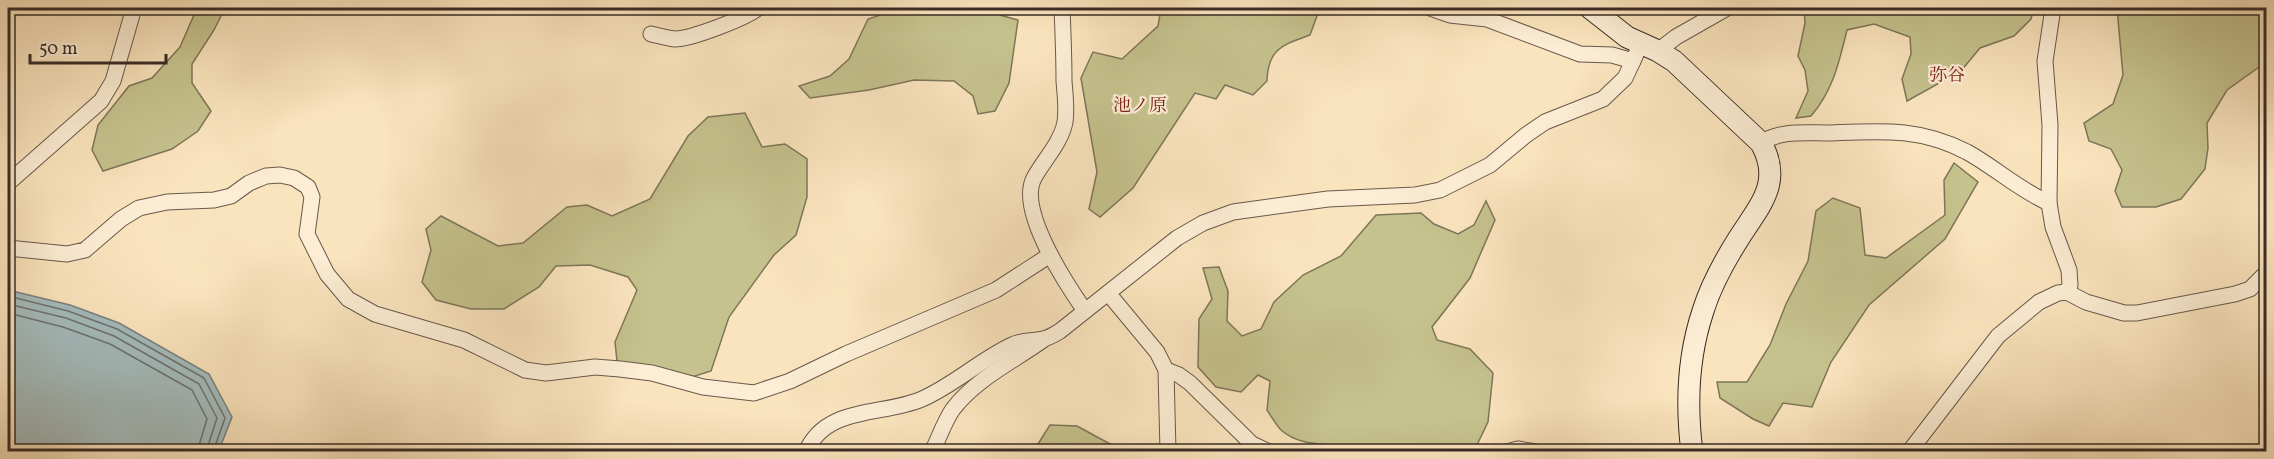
<svg xmlns="http://www.w3.org/2000/svg" width="2274" height="459" viewBox="0 0 2274 459" font-family="Vollkorn,'Noto Serif JP',serif">
<style>
.green{fill:#c5c28d;stroke:#7e765a;stroke-width:1.5}
.water{fill:#a4bbbc;stroke:#798180;stroke-width:1.5}
.lines{fill:none;stroke-linecap:round;stroke-linejoin:round}
.shore{stroke:#6e7371;stroke-width:1.5}
.street-casing{stroke:#68594c;stroke-width:17}
.secondary-casing{stroke:#382b26;stroke-width:23}
.street{stroke:#fcedd4;stroke-width:15}
.secondary{stroke:#fcedd4;stroke-width:21}
.labels{text-anchor:middle;stroke-width:4.5;stroke-linejoin:round;paint-order:stroke}
.neighbourhood-label{font-size:18px;fill:#7a1f14;stroke:#fcedd4}
</style>
<rect width="100%" height="100%" fill="#fae4bd"/>
<filter id="stains"><feTurbulence type="fractalNoise" baseFrequency=".00333" numOctaves="4"/><feColorMatrix values="0 0 0 0 .2 0 0 0 0 .09 0 0 0 0 .02 0 0 0 .5 -.17"/></filter>
<radialGradient id="worn" r=".72"><stop offset=".6" stop-color="#630" stop-opacity="0"/><stop offset="1" stop-color="#630" stop-opacity=".3"/></radialGradient>
<g class="green">
<path d="M197,8H225L214,30L192,64V83L211,111L198,131L172,149L103,171L92,150L98,125L129,86L152,78L180,47Z"/>
<path d="M901,8H997L1000,15L1018,20L1009,83L995,111L978,114L973,96L954,81L914,80L869,90L810,98L799,86L830,76L849,59L868,19Z"/>
<path d="M1161,8H1320L1310,35C1283,45 1268,48 1267,81L1253,95L1225,85L1216,99L1195,93L1133,188L1100,217L1089,209L1097,172L1081,78L1093,52L1122,59L1158,26Z"/>
<path d="M1804,8H2034L2031,19L2014,36L1980,48L1961,71L1907,101L1902,79L1911,54L1910,37L1874,24L1847,30C1839,62 1833,91 1811,116L1796,118L1808,91L1805,70L1798,56L1805,23Z"/>
<path d="M2117,8H2266V62L2227,90L2207,123L2208,148L2205,169L2181,199L2156,207H2122L2115,191L2122,170L2111,149L2089,141L2084,123L2113,104L2123,75Z"/>
<path d="M745,113L762,147L785,144L807,159V197L796,235L774,255L729,317L711,371L692,377L617,361L615,342L637,290L628,277L590,265L556,266L539,287L504,309H471L436,300L422,282L431,250L426,229L441,216L498,246L523,243L567,207L587,205L612,216L650,199L688,136L708,117Z"/>
<path d="M1954,163L1978,182L1945,239L1869,305L1831,362L1812,407L1783,403L1769,426L1753,419L1720,398L1717,382H1747L1770,345L1786,304L1808,261L1816,211L1833,198L1860,208L1865,255L1886,258L1945,215L1944,180Z"/>
<path d="M1486,201L1495,220L1470,278L1432,327L1437,340L1470,349L1493,373L1488,422L1474,451L1363,452C1336,440 1305,451 1281,430C1276,425 1271,416 1267,410L1270,381L1258,375L1241,392L1216,387L1198,367L1199,319L1212,299L1203,268L1219,267L1228,291L1227,321L1242,336L1261,329L1274,302L1303,275L1341,256L1376,215L1421,213L1434,224L1458,234L1474,225Z"/>
<path d="M1050,425L1077,426L1123,451H1039L1038,444Z"/>
</g>
<path class="water" d="M8,290L70,305L119,323L209,374L232,417L219,450L8,451Z"/>
<g class="lines">
<g class="shore">
<path d="M8,296L68,311L117,329L204,378L225,418L213,452"/>
<path d="M8,304L66,318L114,336L199,384L217,418L206,452"/>
<path d="M8,313L63,327L110,344L192,390L207,419L197,452"/>
</g>
<g class="street-casing">
<g id="street">
<path d="M1062,8C1063,32 1064,56 1064,81C1065,94 1067,109 1065,122C1061,143 1043,161 1034,178C1017,210 1067,285 1085,311"/>
<path d="M1430,8L1450,15L1487,19L1580,54L1612,55L1633,61L1637,52"/>
<path d="M2053,8L2045,61L2050,125L2049,203L2053,227L2069,270L2070,285L2067,292"/>
<path d="M651,34C659,36 667,38 675,39C691,39 746,18 758,8"/>
<path d="M1658,51L1676,37L1727,8"/>
<path d="M1761,143C1780,130 1805,133 1828,133C1880,131 1919,127 1967,152C1996,168 2019,190 2049,203"/>
<path d="M8,183L101,101L113,81L134,8"/>
<path d="M8,248L67,254L85,250L121,219L139,208L167,202L214,200L231,196L249,183L266,176L280,175L294,178L308,187L312,197L307,234L327,274L348,299L375,314L464,340L525,370L546,373L595,367L620,369L652,373L703,387L754,393L790,381L846,354L996,290L1050,255"/>
<path d="M1108,293L1157,352L1166,370L1168,452"/>
<path d="M1166,370L1179,375L1190,383L1252,444L1269,452"/>
<path d="M806,452C826,405 884,416 922,399C954,385 980,360 1012,345C1021,340 1033,341 1043,339C1049,338 1055,334 1060,331L1177,238L1203,223L1233,212L1328,199L1415,195L1440,190L1490,165L1526,135L1545,122L1603,99L1625,78L1633,61"/>
<path d="M932,452C939,438 944,422 953,409C976,379 1012,362 1043,340"/>
<path d="M1507,452L1518,449L1536,452"/>
<path d="M1909,452L1998,336L2039,302L2058,293L2067,292L2086,302L2124,313H2137L2235,294L2250,289L2266,273"/>
</g>
</g>
<g class="secondary-casing">
<path id="secondary" d="M1590,8L1627,37L1658,51L1674,61L1761,143C1783,182 1760,205 1739,238C1725,260 1711,285 1703,311C1688,356 1686,405 1692,452"/>
</g>
<use href="#street" class="street"/>
<use href="#secondary" class="secondary"/>
</g>
<g class="labels">
<g class="neighbourhood-label">
<text x="1947" y="81">弥谷</text>
<text x="1140" y="111">池ノ原</text>
</g>
</g>
<rect width="2274" height="459" fill="none" stroke="#fae4bd" stroke-width="30"/>
<rect x="9" y="9" width="2256" height="441" fill="none" stroke="#382b26" stroke-width="3"/>
<rect x="15" y="15" width="2244" height="429" fill="none" stroke="#382b26" stroke-width="1.5"/>
<path d="M30 54v9h136v-9" fill="none" stroke="#382b26" stroke-width="3"/>
<text x="39" y="54" font-size="18" fill="#382b26" stroke="#fcedd4" stroke-width="4.5" paint-order="stroke">50 m</text>
<rect width="100%" height="100%" filter="url(#stains)"/>
<rect width="100%" height="100%" fill="url(#worn)"/>
</svg>
